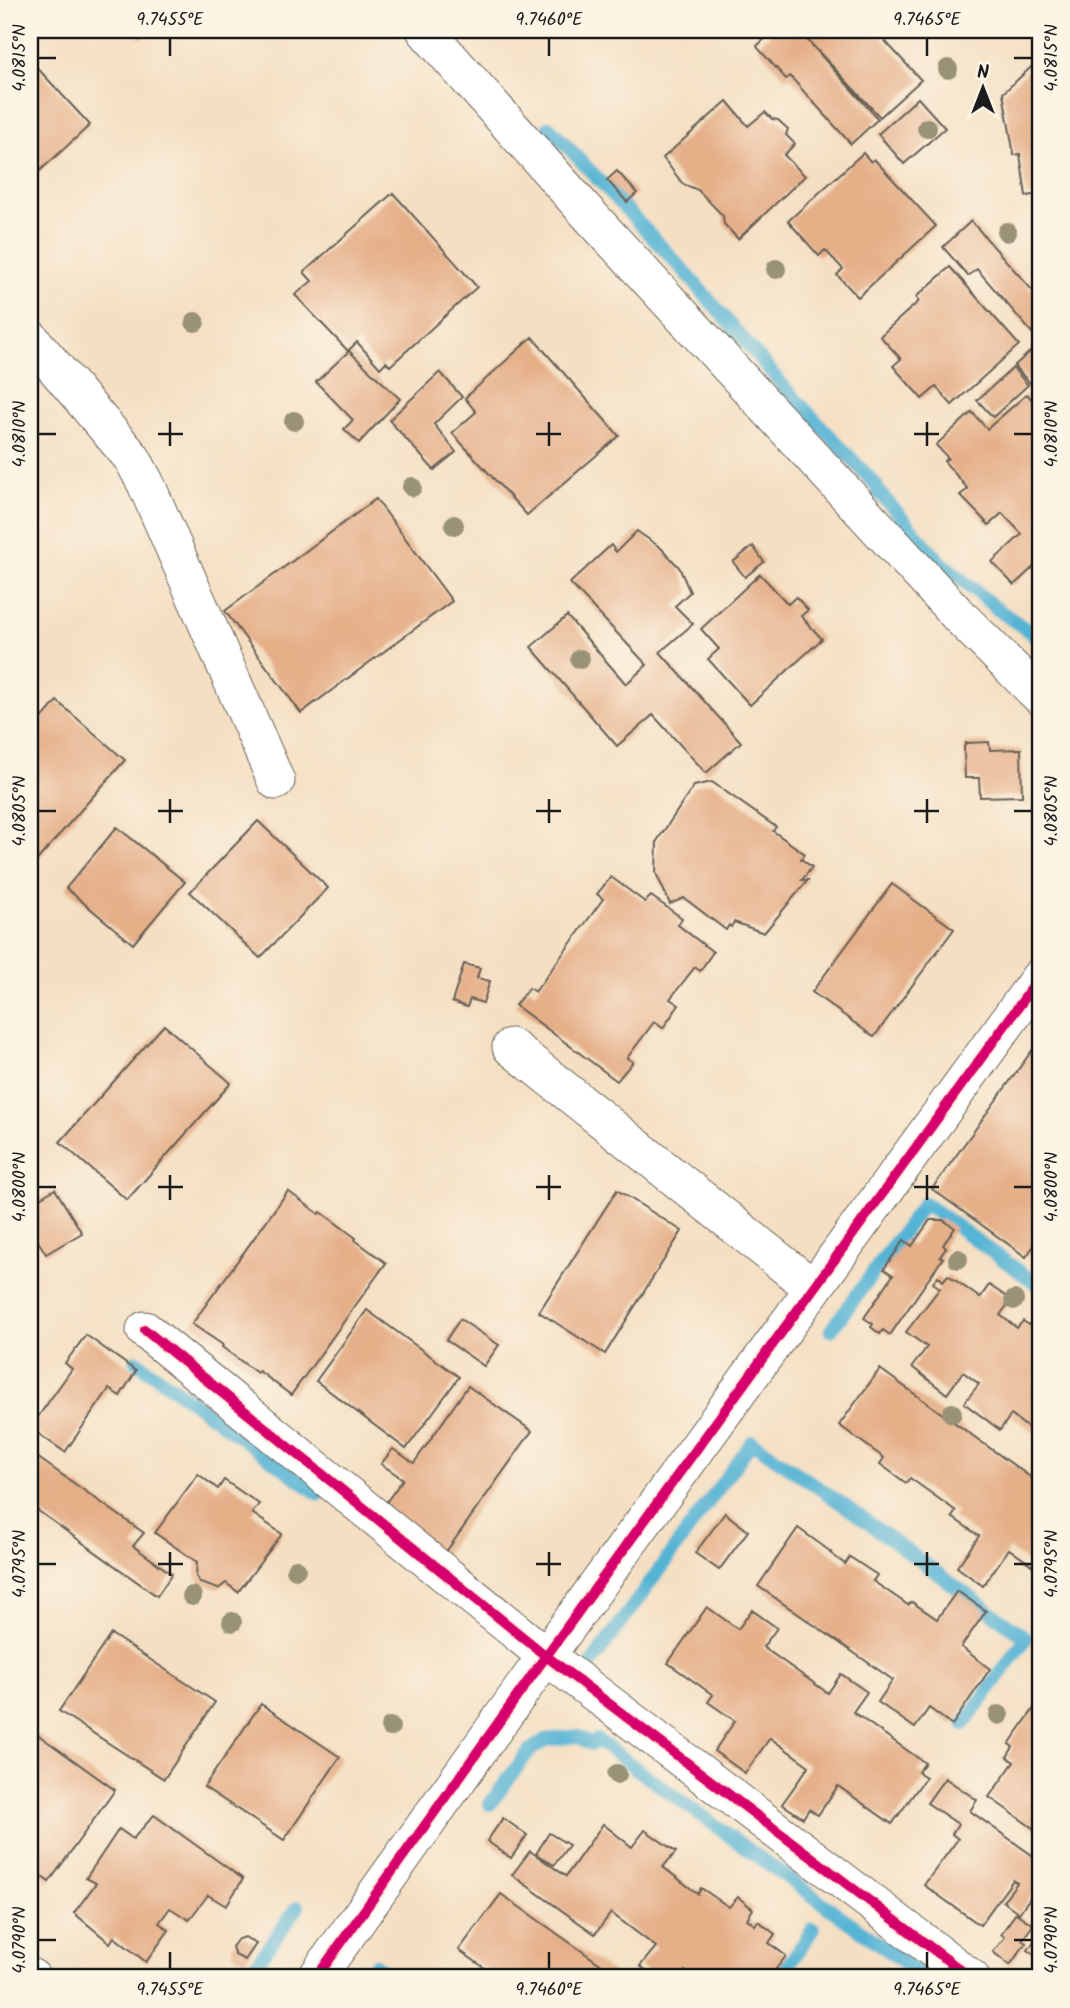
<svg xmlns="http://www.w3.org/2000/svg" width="1070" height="2008" viewBox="0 0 1070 2008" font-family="Kalam,sans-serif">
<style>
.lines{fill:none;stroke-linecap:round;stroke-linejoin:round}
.stream{stroke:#55b3d4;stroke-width:14}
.building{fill:#e5af88}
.street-casing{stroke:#686056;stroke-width:39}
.street{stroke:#fff;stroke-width:37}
.cycleway-casing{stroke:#fcf5e5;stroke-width:15}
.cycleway{stroke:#d6006c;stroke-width:10}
.tree{fill:#999276}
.ticks{fill:none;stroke:#1c1c1c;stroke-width:2.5}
.neatline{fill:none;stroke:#1c1c1c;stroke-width:2.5}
.ticks-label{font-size:18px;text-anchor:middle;fill:#1c1c1c}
</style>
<rect width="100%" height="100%" fill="#fcf5e5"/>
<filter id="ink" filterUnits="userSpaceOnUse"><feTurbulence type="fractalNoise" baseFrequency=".0143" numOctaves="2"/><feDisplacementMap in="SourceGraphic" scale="14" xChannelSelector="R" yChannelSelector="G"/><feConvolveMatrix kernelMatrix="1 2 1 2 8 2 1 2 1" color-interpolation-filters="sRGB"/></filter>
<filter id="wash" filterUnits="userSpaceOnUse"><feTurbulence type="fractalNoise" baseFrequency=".00686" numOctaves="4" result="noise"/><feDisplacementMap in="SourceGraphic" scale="28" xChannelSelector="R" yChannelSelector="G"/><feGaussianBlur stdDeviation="1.57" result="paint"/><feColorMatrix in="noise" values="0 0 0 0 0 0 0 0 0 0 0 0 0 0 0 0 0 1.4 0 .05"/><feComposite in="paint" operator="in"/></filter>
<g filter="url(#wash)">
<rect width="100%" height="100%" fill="#f4dfc2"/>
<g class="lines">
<g class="stream">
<path d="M549,127L686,273L785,388L876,485L878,491L940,561L997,609L1040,639"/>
<path d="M831,1330L924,1203L1040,1286"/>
<path d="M136,1361L319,1494"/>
<path d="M588,1668L752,1442L851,1510L1026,1638L964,1724"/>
<path d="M490,1804L529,1751L546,1740L577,1736L592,1744L597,1740L926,1978"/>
<path d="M246,1978L298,1907"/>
<path d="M365,1978L375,1965L393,1978"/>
<path d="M779,1978L813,1929"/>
</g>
</g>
<g id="blocks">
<g class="building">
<path d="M130,30H150L142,39Z"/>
<path d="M774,30H875L921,80L880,117L802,34L878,119L851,144L790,76L786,79L758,48L757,46Z"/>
<path d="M1021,30H1039L1030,39Z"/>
<path d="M30,60L90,125L30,180Z"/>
<path d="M1039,60L1040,62V194L1026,196L1020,154L1014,155L1003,93Z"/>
<path d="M918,98L945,128L904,164L878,134Z"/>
<path d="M727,101L748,126L765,112L772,119L778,120L788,129L786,135L795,144L784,155L805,176L738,239L724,224L723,216L698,190L683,184L663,158Z"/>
<path d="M863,153L871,162L874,159L936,226L858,297L837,275L843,269L825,250L819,256L788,221Z"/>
<path d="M617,171L637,193L627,202L607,180Z"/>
<path d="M393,193L477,287L390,366L386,362L380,368L357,342L348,351L295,295L312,281L304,272Z"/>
<path d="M971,221L1040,299V342L977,269L968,276L943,247Z"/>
<path d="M950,267L1019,345L952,405L936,387L922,399L893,366L901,359L880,336L919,301L916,297Z"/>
<path d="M532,337L619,436L527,515L452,433L476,412L465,398Z"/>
<path d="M1040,343V394L1014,366Z"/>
<path d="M349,351L400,399L359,443L344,429L353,420L316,382Z"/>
<path d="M1013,368L1028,385L993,417L977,400Z"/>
<path d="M440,372L462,397L434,424L456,452L434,470L389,420Z"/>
<path d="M1027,394L1040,409V561L1014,585L992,562L1022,534L1002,513L989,525L960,495L968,489L944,461L948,458L936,445L972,412L987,429Z"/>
<path d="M376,499L452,601L301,713L225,611Z"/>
<path d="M637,531L661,548L679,567L690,592L675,606L693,624L660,652L741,742L706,773L653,715L617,746L531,647L567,616L626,684L647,665L570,583L611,545L616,552Z"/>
<path d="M753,546L764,562L745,577L733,562Z"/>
<path d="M760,574L788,604L796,597L808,610L801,616L822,639L750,705L708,659L719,649L701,629Z"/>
<path d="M57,701L125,760L31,867L30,865V732Z"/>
<path d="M989,742L990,750L1021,749L1022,796L980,797L979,778H965L964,747L966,743Z"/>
<path d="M712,782L776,827L773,831L805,854L801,859L812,867L802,880H808L764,933L734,922L731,927L729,925L726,930L684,898L670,904L656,873L657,841L694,786Z"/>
<path d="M258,821L328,888L260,958L190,892Z"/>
<path d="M117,827L185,882L133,944L66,888Z"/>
<path d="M611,877L645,902L651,896L682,918L678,925L713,952L700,971L695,967L670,999L679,1005L663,1028L654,1022L627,1058L633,1062L617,1081L515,1005L529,988L535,992L603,899L597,894Z"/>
<path d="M892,884L954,929L874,1037L812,992Z"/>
<path d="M464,964L480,968L477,978L490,981L483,1003L470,999L467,1007L452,1002Z"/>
<path d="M164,1025L231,1083L127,1200L60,1142Z"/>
<path d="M1036,1045L1040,1048V1237L1026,1257L932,1189Z"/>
<path d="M55,1189L82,1233L46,1254L30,1228V1204Z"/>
<path d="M617,1190L682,1231L605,1354L539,1312Z"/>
<path d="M288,1191L319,1214L321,1212L356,1238L355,1240L386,1263L291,1395L259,1371L257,1373L222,1347L223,1345L192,1324Z"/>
<path d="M930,1220H943L955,1228L943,1245L946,1248L940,1257L943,1258L890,1335L883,1330L880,1334L871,1327L873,1324L864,1318L893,1275L884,1269L904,1240L912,1246Z"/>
<path d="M948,1275L980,1298L989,1285L1011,1300L1000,1315L1017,1328L1023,1321L1029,1325L1035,1317L1040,1321V1437L1011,1415L1000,1430L964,1403L979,1384L963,1372L947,1394L912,1367L927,1347L906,1332L940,1288L933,1283L938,1276L943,1281Z"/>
<path d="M367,1310L459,1377L406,1449L316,1381Z"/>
<path d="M460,1319L499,1345L484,1366L446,1340Z"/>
<path d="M86,1335L136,1371L120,1396L109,1389L65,1452L30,1428L72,1369L65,1363Z"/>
<path d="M880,1369L1040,1484V1571L1009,1549L983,1586L957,1567L979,1536L952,1517L956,1511L910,1478L906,1483L880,1464L884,1458L839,1425Z"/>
<path d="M468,1386L532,1431L443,1556L380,1511L403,1479L381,1464L393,1449L414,1463Z"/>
<path d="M30,1452L144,1533L133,1546L172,1574L157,1596L30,1505Z"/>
<path d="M198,1474L218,1489L224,1480L259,1504L252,1513L282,1534L238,1592L226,1583L218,1589L200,1583L196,1576L197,1562L155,1533Z"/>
<path d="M725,1513L748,1531L719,1570L695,1553Z"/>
<path d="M798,1528L831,1552L830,1553L845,1564L850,1557L877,1575L873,1581L908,1605L912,1602L937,1619L957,1591L986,1611L961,1647L990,1669L952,1725L929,1708L915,1728L878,1702L893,1680L758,1586Z"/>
<path d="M707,1607L738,1629L752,1610L777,1628L763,1647L828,1693L841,1674L867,1692L853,1712L925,1763L918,1772L926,1777L892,1824L838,1786L818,1815L809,1809L803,1818L782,1804L809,1766L770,1738L745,1773L714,1751L735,1721L708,1702L713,1695L668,1663Z"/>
<path d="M111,1634L215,1702L164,1779L59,1711Z"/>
<path d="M1040,1700V1833L989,1797L1014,1762L1007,1757L1013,1747L1009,1744Z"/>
<path d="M261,1704L340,1757L284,1840L204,1787Z"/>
<path d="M30,1729L115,1790L49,1882L30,1868Z"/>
<path d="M945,1778L977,1800L970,1811L1032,1855L1040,1844V1884L1019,1913L1003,1901L1017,1883L1013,1880L980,1925L924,1885L958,1839L952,1834L958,1824L927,1803Z"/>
<path d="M154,1815L243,1879L226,1906L208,1895L189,1920L170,1908L159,1923L169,1930L146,1962L114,1937L110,1943L74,1913L96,1883L86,1878L119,1829L133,1839Z"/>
<path d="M503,1818L527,1835L511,1858L487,1841Z"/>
<path d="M603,1824L632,1847L645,1830L676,1852L663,1867L698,1894L701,1888L729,1907L738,1897L753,1909L747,1919L755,1925L758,1921L775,1934L769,1943L786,1956L769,1978H696L685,1971L679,1978H657L640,1966L656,1947L611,1913L595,1934L512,1875L530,1851L566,1876Z"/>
<path d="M549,1833L569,1845L554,1865L536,1854Z"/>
<path d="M501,1894L620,1978H499L459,1950Z"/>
<path d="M1016,1913L1033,1925L1022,1940L1026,1943L1010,1965L993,1952L1005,1937L1001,1934Z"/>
<path d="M1040,1933V1959L1028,1950Z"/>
<path d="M245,1937L256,1944L245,1960L235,1955L232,1947L238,1939Z"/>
</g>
</g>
</g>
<g filter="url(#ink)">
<use href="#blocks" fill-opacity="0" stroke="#686056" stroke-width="2"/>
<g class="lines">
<g class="street-casing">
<g id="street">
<path d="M425,30L583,208L960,617L1040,696"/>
<path d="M30,338L132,458L146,484L276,781"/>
<path d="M511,1047L813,1288"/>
<path d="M145,1330L546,1656L971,1978"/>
<path d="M30,1977L32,1978"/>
<path d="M316,1978L546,1656L1040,977"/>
</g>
</g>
<use href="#street" class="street"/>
<g class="cycleway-casing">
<g id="cycleway">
<path d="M145,1330L546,1656L971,1978"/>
<path d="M316,1978L546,1656L1040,977"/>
</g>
</g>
<use href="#cycleway" class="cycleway"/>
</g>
<g class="tree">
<circle cx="948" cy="69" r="10"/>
<circle cx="927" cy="128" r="10"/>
<circle cx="1007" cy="232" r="10"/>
<circle cx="776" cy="269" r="10"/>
<circle cx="195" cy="322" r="10"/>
<circle cx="294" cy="421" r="10"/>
<circle cx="412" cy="487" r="10"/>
<circle cx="454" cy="525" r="10"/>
<circle cx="580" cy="659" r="10"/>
<circle cx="958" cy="1259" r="10"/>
<circle cx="1014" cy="1300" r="10"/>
<circle cx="952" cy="1413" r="10"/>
<circle cx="296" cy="1569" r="10"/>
<circle cx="192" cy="1596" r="10"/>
<circle cx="232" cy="1622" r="10"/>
<circle cx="999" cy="1715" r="10"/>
<circle cx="390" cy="1727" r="10"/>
<circle cx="617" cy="1774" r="10"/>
</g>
</g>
<path class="ticks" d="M170,38V56M549,38V56M927,38V56M38,58H56M1014,58H1032M170,422V446M549,422V446M927,422V446M38,434H56M158,434H183M536,434H561M914,434H939M1014,434H1032M170,799V823M549,799V823M927,799V823M38,811H56M158,811H183M536,811H561M914,811H939M1014,811H1032M170,1175V1200M549,1175V1200M927,1175V1200M38,1187H56M158,1187H183M536,1187H561M914,1187H939M1014,1187H1032M170,1552V1576M549,1552V1576M927,1552V1576M38,1564H56M158,1564H183M536,1564H561M914,1564H939M1014,1564H1032M38,1940H56M1014,1940H1032M170,1952V1969M549,1952V1969M927,1952V1969"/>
<rect width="1070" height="2008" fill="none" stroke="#fcf5e5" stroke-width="77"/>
<g transform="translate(983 88)" stroke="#fcf5e5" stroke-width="5" paint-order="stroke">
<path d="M0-5L12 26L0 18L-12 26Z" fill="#1c1c1c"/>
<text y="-10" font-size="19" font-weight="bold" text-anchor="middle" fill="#1c1c1c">N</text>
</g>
<rect x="38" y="38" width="994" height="1931" class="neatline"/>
<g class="ticks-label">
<text x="170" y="25">9.7455°E</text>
<text x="549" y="25">9.7460°E</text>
<text x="927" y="25">9.7465°E</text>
<text transform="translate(19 58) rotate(-90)" y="6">4.0815°N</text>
<text transform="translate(1051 58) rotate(-90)" y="6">4.0815°N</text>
<text transform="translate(19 434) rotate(-90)" y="6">4.0810°N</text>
<text transform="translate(1051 434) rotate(-90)" y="6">4.0810°N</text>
<text transform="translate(19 811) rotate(-90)" y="6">4.0805°N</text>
<text transform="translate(1051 811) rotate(-90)" y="6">4.0805°N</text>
<text transform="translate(19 1187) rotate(-90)" y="6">4.0800°N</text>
<text transform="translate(1051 1187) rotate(-90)" y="6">4.0800°N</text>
<text transform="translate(19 1564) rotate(-90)" y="6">4.0795°N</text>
<text transform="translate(1051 1564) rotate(-90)" y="6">4.0795°N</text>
<text transform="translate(19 1940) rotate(-90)" y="6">4.0790°N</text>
<text transform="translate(1051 1940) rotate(-90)" y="6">4.0790°N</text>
<text x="170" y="1995">9.7455°E</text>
<text x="549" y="1995">9.7460°E</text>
<text x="927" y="1995">9.7465°E</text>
</g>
</svg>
